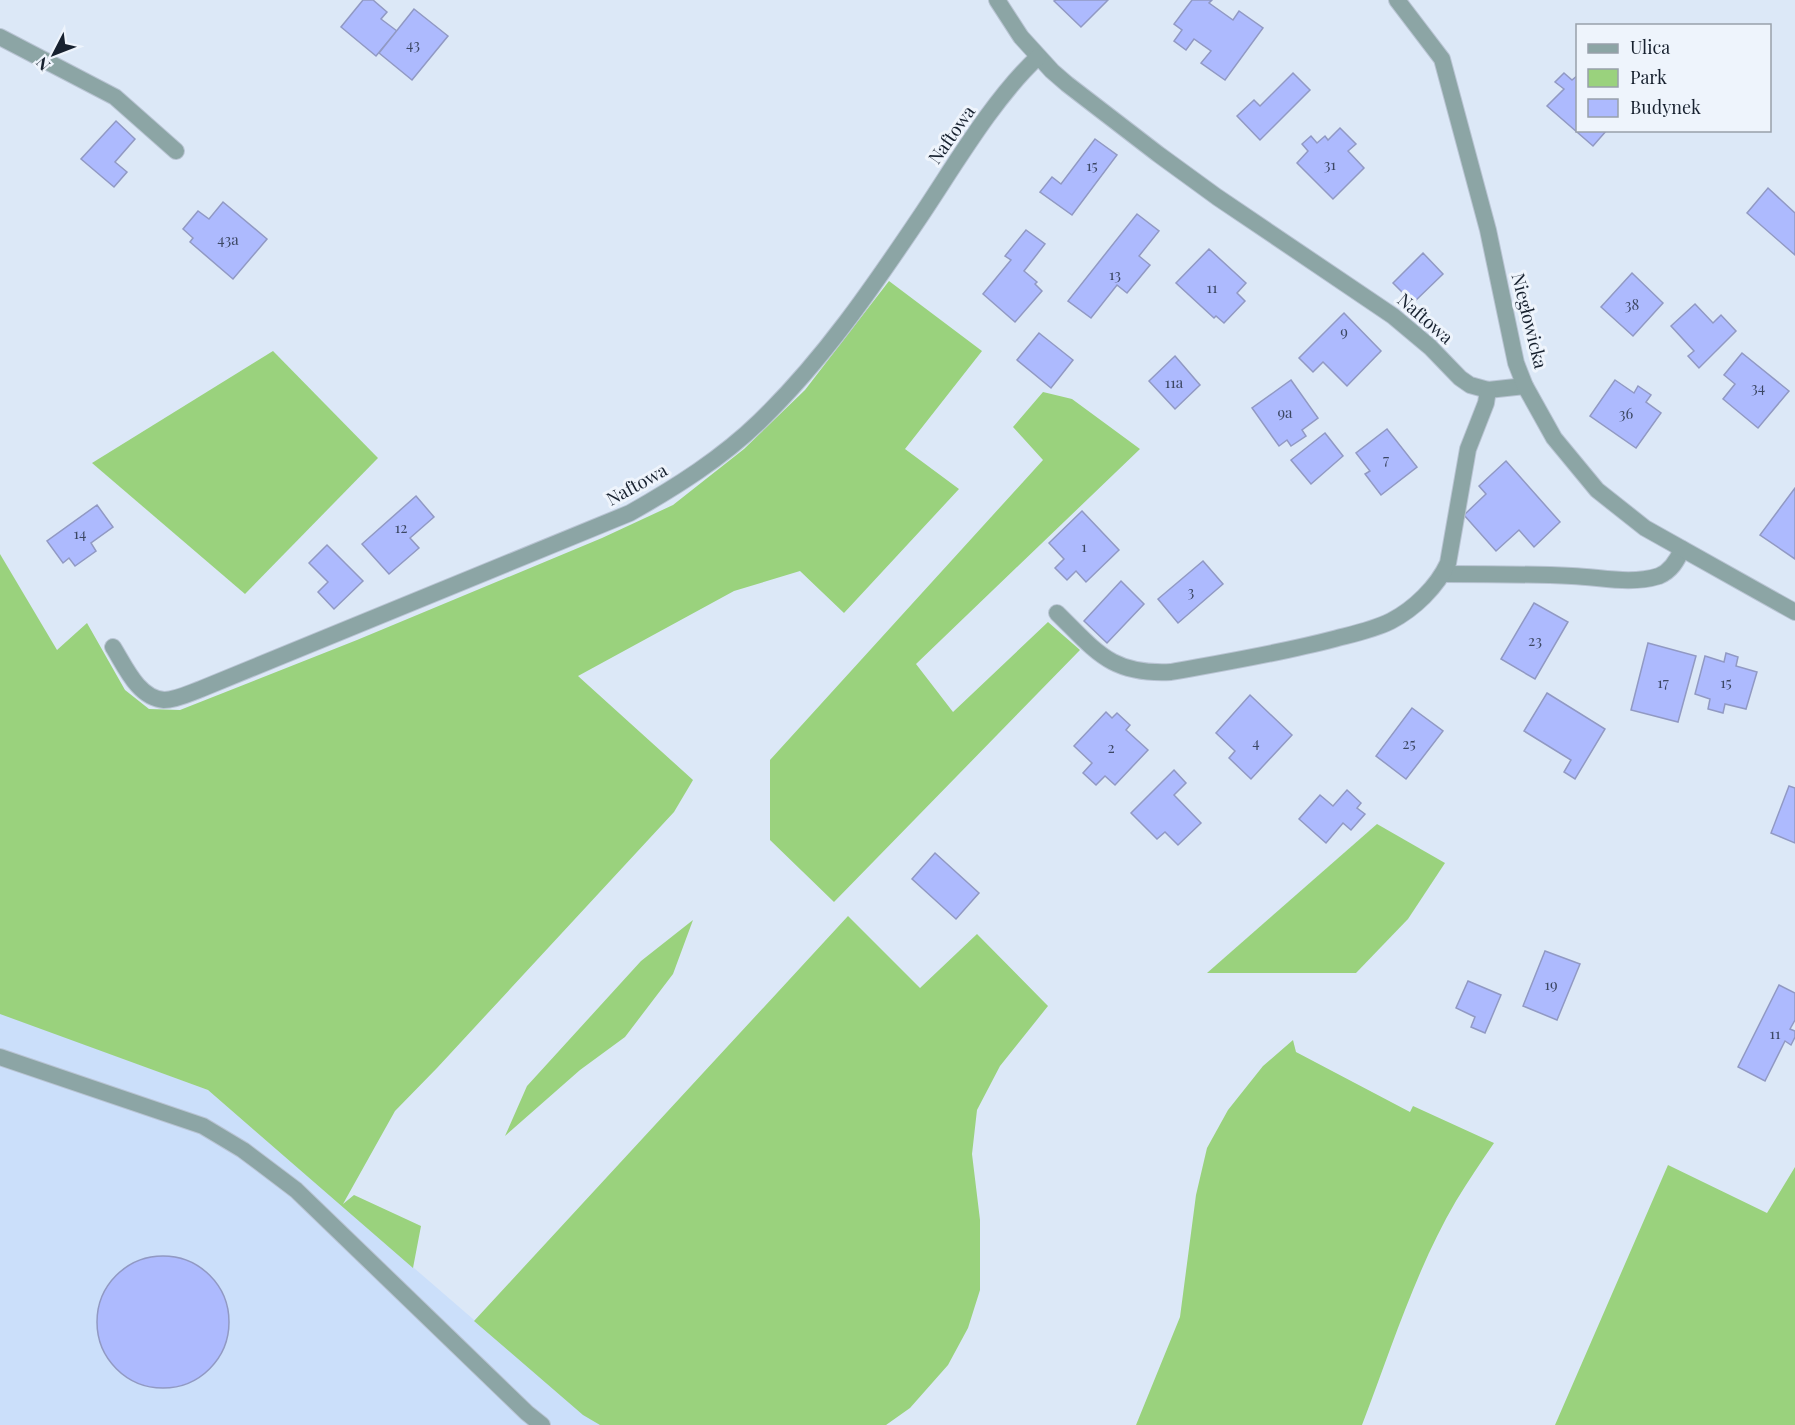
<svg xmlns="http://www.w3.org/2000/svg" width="1795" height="1425" viewBox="0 0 1795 1425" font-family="'Playfair Display',serif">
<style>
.built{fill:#cbdffa}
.green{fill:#9ad27d}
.building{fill:#adbafe;stroke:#9199c3;stroke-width:1.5}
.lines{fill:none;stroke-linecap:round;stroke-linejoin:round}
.service-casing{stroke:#b9c4d3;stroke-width:18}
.tertiary-casing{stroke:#b9c4d3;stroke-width:18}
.service{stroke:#8ca5a5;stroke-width:16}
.tertiary{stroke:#8ca5a5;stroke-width:16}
.labels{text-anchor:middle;stroke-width:6;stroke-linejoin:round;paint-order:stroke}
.number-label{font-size:15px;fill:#3c4763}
.street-label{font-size:18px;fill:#17212f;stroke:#eef4fc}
</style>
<rect width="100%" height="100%" fill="#dce8f7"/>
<path class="built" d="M0,1013L208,1090L583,1414L601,1425H0Z"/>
<g class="green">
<path d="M889,281L982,351L905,449L959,489L844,613L800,571L734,591L578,676L693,780L674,812L437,1068L395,1111L343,1204L354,1195L421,1226L413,1268L208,1090L0,1014V554L57,650L87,623L125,690L149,709L180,710L357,640L602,538L673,505L744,449L805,390Z"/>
<path d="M273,351L378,458L245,594L92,463Z"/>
<path d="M1043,392L1072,399L1140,449L916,664L953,712L1048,622L1080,650L834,902L770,840V760L1043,460L1013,427Z"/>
<path d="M1377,824L1445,863L1408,919L1356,973H1207Z"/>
<path d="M848,916L920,988L977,934L1048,1006L1000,1066L977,1110L972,1154L980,1220V1290L968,1328L948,1365L910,1408L886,1425H600L583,1415L474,1321Z"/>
<path d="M693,920L673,974L625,1037L580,1070L505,1136L527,1086L641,961Z"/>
<path d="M1293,1040L1296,1052L1410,1112L1413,1106L1494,1143C1481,1162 1468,1181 1456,1201C1415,1271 1391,1350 1362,1425H1136L1180,1317L1196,1195L1207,1148L1228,1110L1263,1066Z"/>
<path d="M1668,1165L1767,1213L1795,1167V1425H1555Z"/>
</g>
<g class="building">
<path d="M363,0H373L387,12L381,19L397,31L376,56L341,27Z"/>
<path d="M1056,0H1108L1081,27L1054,1Z"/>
<path d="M1192,0H1212L1209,3L1233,20L1239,11L1263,28L1225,80L1201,63L1211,51L1194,39L1186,50L1174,41L1182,30L1174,24Z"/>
<path d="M414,9L448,36L412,80L379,53Z"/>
<path d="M1293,73L1310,90L1260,140L1237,116L1254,100L1260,106Z"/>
<path d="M1564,73L1572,80L1578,75V130H1607L1593,146L1547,106L1564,89L1555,82Z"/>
<path d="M116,121L135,139L115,162L127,172L114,187L81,159Z"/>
<path d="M1340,128L1356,144L1348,151L1364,168L1333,199L1297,163L1308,151L1302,144L1311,136L1317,143L1325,136L1328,140Z"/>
<path d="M1095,139L1117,155L1072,215L1040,192L1052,177L1061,184Z"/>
<path d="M1768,188L1795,213V255L1747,213Z"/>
<path d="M223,202L267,239L233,279L190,242L193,238L183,229L198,211L209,219Z"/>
<path d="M1137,214L1159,231L1139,256L1150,265L1127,293L1117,285L1091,318L1068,301Z"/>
<path d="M1026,230L1045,244L1024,271L1037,282L1035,284L1042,291L1015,322L983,294L1011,260L1005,256Z"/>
<path d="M1209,249L1246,283L1237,293L1245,301L1224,323L1216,316L1214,318L1176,283Z"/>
<path d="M1423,253L1443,274L1413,303L1393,283Z"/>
<path d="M1632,273L1663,303L1633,336L1601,307Z"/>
<path d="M1695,304L1713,323L1721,315L1736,331L1699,368L1688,356L1694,351L1671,326Z"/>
<path d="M1344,313L1381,351L1347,386L1323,362L1313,372L1299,358Z"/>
<path d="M1039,333L1073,360L1051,388L1017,360Z"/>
<path d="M1742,353L1789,391L1758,428L1723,399L1735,384L1724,375Z"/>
<path d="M1175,356L1200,385L1175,409L1149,381Z"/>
<path d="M1291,380L1318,418L1302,430L1306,436L1291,446L1287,440L1279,446L1252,408Z"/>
<path d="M1615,380L1634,393L1638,386L1651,395L1646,402L1661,413L1636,448L1590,416Z"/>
<path d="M1387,429L1417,467L1381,495L1365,474L1370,471L1356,453Z"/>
<path d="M1325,433L1343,456L1311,484L1291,460Z"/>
<path d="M1506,461L1560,522L1534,547L1519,530L1496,551L1464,515L1486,494L1479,486Z"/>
<path d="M1795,488V559L1760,535Z"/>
<path d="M416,496L434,517L410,538L419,548L389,574L362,544Z"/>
<path d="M97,505L113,527L91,543L96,551L75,566L69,558L63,563L47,541Z"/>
<path d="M1082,511L1119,550L1086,582L1076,571L1067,580L1055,568L1064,559L1049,543Z"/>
<path d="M327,545L363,581L334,609L318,592L328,582L309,563Z"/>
<path d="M1203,561L1223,584L1178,623L1158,599Z"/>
<path d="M1121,581L1144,604L1107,643L1084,621Z"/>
<path d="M1534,603L1568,622L1535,679L1501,659Z"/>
<path d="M1648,643L1696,656L1678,722L1631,710Z"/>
<path d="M1726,653L1738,657L1736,666L1757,672L1746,709L1725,704L1723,713L1708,709L1710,699L1695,694L1705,656L1724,662Z"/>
<path d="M1547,693L1605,729L1575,779L1564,772L1571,760L1524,731Z"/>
<path d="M1250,695L1292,735L1251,779L1229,758L1235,751L1216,733Z"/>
<path d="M1412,708L1443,731L1406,779L1376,756Z"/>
<path d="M1106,712L1112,718L1117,713L1130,725L1126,730L1148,750L1115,785L1105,776L1096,785L1083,773L1092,763L1074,746Z"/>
<path d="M1174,770L1186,783L1174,795L1201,823L1178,845L1165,832L1157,839L1131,813Z"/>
<path d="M1789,786L1795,788V843L1771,833Z"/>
<path d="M1347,790L1361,803L1357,808L1365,814L1351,830L1343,823L1326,843L1299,819L1320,795L1333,806Z"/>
<path d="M935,853L979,893L956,919L912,879Z"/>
<path d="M1545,951L1580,964L1557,1020L1523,1006Z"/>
<path d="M1468,981L1501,995L1485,1033L1471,1027L1475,1017L1456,1008Z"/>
<path d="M1779,985L1795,993V1020L1790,1029L1795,1031V1037L1791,1045L1785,1041L1765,1081L1738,1067Z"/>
<circle cx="163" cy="1322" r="66"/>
</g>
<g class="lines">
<g class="service-casing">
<g id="service">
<path d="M997,0L1021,37L1052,71L1067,84L1158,154L1217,197L1393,316L1430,347L1460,378L1470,385L1488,390L1525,386"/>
<path d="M0,37L115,97L176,151"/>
<path d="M1443,574C1486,574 1529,574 1572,576C1601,577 1630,585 1659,576C1671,571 1677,561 1682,549"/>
<path d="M1057,613C1097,652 1111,675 1171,672C1226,662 1281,653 1334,639C1353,634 1373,630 1391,621C1414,609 1437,587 1448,563L1468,449L1486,403L1488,390"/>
<path d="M113,647C125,666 138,698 164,700C176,700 190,693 201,689L630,513C676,487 722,458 760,421C823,360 873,287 922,214C956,163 994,98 1038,57"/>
<path d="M0,1057L203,1126L243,1150L296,1190L527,1413L542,1425"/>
</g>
</g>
<g class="tertiary-casing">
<path id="tertiary" d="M1397,0L1442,59L1488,230L1516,363L1525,386L1554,438L1597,490L1645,528L1795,612"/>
</g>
<use href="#service" class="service"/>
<use href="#tertiary" class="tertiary"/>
</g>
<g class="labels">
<g class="number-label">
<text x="413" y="50">43</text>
<text x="1330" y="170">31</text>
<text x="1092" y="171">15</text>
<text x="228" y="245">43a</text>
<text x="1115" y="280">13</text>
<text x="1212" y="293">11</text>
<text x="1632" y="310">38</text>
<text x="1344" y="337">9</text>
<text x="1174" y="388">11a</text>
<text x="1758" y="393">34</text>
<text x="1285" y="418">9a</text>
<text x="1626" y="419">36</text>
<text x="1386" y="465">7</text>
<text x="401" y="533">12</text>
<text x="80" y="539">14</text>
<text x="1084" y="552">1</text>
<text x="1191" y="597">3</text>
<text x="1535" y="646">23</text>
<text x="1663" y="688">17</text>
<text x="1726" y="688">15</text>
<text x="1256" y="748">4</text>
<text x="1409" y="749">25</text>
<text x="1111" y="753">2</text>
<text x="1551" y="990">19</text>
<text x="1775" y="1039">11</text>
</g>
<g class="street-label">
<text transform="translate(952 135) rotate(-55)" y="6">Naftowa</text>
<text transform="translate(1425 319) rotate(41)" y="6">Naftowa</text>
<text transform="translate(1529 321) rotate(76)" y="6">Niegłowicka</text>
<text transform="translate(637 485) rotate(-29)" y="6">Naftowa</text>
</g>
</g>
<rect x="1576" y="24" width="195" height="108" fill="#eef4fc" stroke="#98a0aa" stroke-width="1.5"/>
<rect x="1588" y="44" width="30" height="9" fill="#8ca5a5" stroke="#98a0aa" stroke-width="1.5"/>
<text x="1630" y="54" font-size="18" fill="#17212f">Ulica</text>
<rect x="1588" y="69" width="30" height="18" fill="#9ad27d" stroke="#98a0aa" stroke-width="1.5"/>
<text x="1630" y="84" font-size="18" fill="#17212f">Park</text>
<rect x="1588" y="99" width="30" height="18" fill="#adbafe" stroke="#98a0aa" stroke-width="1.5"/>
<text x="1630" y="114" font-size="18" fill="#17212f">Budynek</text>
<g transform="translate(54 54) rotate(228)" stroke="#eef4fc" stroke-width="4.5" paint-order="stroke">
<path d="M0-4.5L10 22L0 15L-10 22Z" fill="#17212f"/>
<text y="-9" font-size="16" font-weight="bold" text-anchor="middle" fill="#17212f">N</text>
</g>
</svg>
